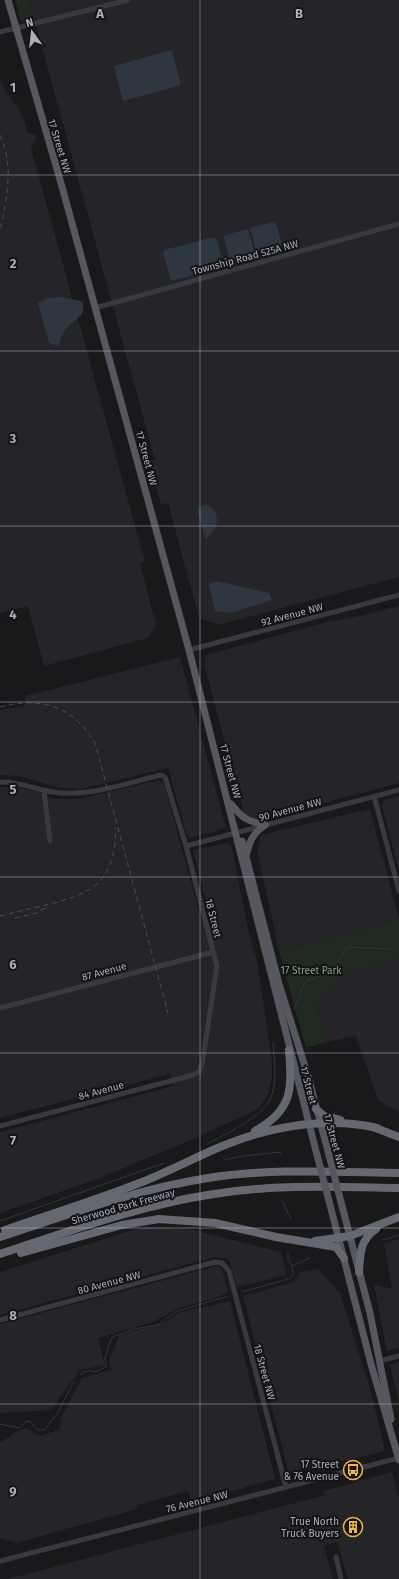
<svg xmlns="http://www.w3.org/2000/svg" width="399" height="1579" viewBox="0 0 399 1579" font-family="'Fira Sans',sans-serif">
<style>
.built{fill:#252428}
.green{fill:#202922}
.water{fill:#2e373f}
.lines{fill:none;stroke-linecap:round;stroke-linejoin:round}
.stream{stroke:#2e373f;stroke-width:1}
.minor{stroke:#393a40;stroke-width:5}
.major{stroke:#56575f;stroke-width:7}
.highway{stroke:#666871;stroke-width:8}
.rail{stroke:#4d4e55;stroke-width:1;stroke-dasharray:5 4;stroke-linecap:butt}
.major-bridge{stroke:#56575f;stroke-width:7}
.grid{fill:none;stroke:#abafba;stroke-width:1;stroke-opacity:0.55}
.labels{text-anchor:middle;stroke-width:4;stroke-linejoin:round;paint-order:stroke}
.street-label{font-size:10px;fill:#abafba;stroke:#141316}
.park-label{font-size:10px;fill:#82a585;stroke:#141316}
.poi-label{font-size:10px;fill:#abafba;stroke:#141316;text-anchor:end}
.grid-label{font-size:13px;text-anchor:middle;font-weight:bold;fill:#abafba;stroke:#141316;stroke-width:4;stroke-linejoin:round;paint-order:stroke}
</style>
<rect width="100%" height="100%" fill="#19181b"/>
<g class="built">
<path d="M29,0H399V577L218,625L199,618L168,503L161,505L149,461L155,460Z"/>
<path d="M0,82L23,116L28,133L35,134L36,140L32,145L31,148L145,562L140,564L156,624L148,638L44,666L28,606L0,613Z"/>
<path d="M399,606V783L261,820L244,814L204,664L206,655L327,622L364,615Z"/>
<path d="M180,657L226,828L191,838L187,836L168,768L81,789L57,787L18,776L0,775V710L25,706V696Z"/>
<path d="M159,780L164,783L202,922L211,920L193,850L227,843L232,848L247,924L258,966L272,1062V1079L268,1094L258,1109L193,1139L100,1178L0,1213V1132L173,1086L170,1074L0,1118V787H14L36,791L53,799H79Z"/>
<path d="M399,796V871L382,805L384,800Z"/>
<path d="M370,809L399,919L279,951L257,850L261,835Z"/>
<path d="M399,958V1112L378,1100L356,1036L327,1042L317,1006L340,976Z"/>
<path d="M142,1227L193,1230L281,1252L287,1275L237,1287L229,1259L215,1257L0,1315V1272Z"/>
<path d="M399,1239V1348L387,1351L374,1285L392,1289L384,1243Z"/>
<path d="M217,1266L222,1269L228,1292L218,1297L177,1309L153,1322L98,1338L105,1365L80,1370L51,1410L0,1413V1324Z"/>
<path d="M318,1269L340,1293L371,1392L385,1451L289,1474L243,1296L293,1282L300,1272Z"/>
<path d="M230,1301L275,1479L192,1502L188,1491L137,1505L138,1509L16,1543L0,1538V1443L17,1431L26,1428L40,1436L59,1430L62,1416L82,1378L111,1370L109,1362L119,1335L165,1322L178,1313Z"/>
<path d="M399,1362V1402L390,1365Z"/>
<path d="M392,1472L399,1498V1579H348L337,1542L324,1546L333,1579H8L325,1495L324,1491Z"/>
</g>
<g class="green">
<path d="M16,0H29L34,20L24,22L20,19Z"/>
<path d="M399,919V958L340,976L317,1006L327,1042L306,1048L279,951Z"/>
</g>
<g class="water">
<path d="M172,50L181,85L123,101L114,66Z"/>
<path d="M272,222L276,224L282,244L280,247L257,254L250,228Z"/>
<path d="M248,229L255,254L232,260L229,258L224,238L225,235Z"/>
<path d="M214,237L217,239L224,267L171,281L163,253L164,250Z"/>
<path d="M62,297L80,301L82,302C90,321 59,321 60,346L51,344L48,340L38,303L47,298Z"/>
<path d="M205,504C221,509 220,528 207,538L205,537L197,510Z"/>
<path d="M217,581L269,593L272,600L231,613L215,611L209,584Z"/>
</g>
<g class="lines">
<g class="stream">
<path d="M294,1010L304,984L308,980L330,973L347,947L389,949"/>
<path d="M207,1144C223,1136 263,1116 270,1100C278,1082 274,1061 273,1042"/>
<path d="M225,1160L242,1156L281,1152V1155"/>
<path d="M282,1201L291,1219"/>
<path d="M0,1221L164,1163"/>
<path d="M383,1240L399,1235"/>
<path d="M288,1252V1260L292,1266"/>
<path d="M242,1292L291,1278L293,1274L292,1266L310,1258"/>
<path d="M80,1375C81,1371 91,1370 95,1372L106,1367L105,1358L111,1339L115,1336L134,1329L158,1325L175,1312L228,1296"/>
<path d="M0,1424L20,1428L26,1421L31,1422L38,1430H44L57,1414L73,1383"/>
</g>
<g class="minor">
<path d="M0,32L128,0"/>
<path d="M95,308L399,224"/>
<path d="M189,650L399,595"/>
<path d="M0,782C21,781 40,792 61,793C95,795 128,783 161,775L165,777L186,846L217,966L202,1065L199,1072L193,1075L0,1126"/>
<path d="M44,791L50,841"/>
<path d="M374,796L399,891"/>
<path d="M186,846L399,790"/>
<path d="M0,1008L213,952"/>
<path d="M0,1320L215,1262L222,1263L229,1271L286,1487"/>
<path d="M380,1361L399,1356"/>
<path d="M336,1557L341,1579"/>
<path d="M0,1561L399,1458"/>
</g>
<g class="major">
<path d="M8,0L61,183L189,650L317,1155"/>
<path d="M231,804C242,818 247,821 265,825"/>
<path d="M242,841L279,984L308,1076L329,1155"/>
<path d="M247,853C250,839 254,833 265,825"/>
<path d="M329,1201L371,1364L399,1460"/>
<path d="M341,1202L370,1313L391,1419"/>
</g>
<g class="highway">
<path d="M316,1109L324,1116L340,1120"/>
<path d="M373,1127L399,1137"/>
<path d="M255,1131C293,1110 292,1089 289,1050"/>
<path d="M5,1230C50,1214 97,1200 142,1182C180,1167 219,1144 257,1134C295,1123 339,1119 377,1128"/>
<path d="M0,1237C68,1215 137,1189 208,1178C271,1168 335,1172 399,1173"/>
<path d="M315,1241L350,1236L399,1217"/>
<path d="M21,1253L122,1225L159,1219L215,1223L276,1237L336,1247L344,1258"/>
<path d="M0,1254C70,1231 140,1205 214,1194C275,1184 337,1187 399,1188"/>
<path d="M359,1272C360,1254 360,1240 376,1229"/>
</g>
<g class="rail">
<path d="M0,135C15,167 6,200 0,232"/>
<path d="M0,707C41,696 73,706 95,743L168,1013"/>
<path d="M0,916C25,909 71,902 92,888C111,875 117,848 115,827"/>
<path d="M15,918L36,913L45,908"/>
</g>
<g class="major-bridge">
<path d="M317,1155L329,1201"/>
<path d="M329,1155L341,1202"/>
</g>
</g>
<path class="grid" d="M200,0V1579M0,175H399M0,351H399M0,526H399M0,702H399M0,877H399M0,1053H399M0,1228H399M0,1404H399"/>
<defs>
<g id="bus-ring" transform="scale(1)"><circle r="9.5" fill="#141316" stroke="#f1b63a" stroke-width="1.5"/><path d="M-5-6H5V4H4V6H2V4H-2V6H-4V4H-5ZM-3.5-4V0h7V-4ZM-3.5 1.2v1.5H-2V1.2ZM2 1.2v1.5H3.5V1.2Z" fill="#f1b63a"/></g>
<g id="building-ring" transform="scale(1)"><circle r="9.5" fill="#141316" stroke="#f1b63a" stroke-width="1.5"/><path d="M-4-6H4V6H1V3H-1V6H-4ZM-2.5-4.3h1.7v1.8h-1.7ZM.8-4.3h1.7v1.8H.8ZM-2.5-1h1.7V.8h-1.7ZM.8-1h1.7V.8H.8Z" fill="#f1b63a"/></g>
</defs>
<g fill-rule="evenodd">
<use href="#bus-ring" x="353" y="1470"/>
<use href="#building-ring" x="353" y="1527"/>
</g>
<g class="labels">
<g class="street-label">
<text transform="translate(60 146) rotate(73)" y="4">17 Street NW</text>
<text transform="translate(245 257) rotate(-15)" y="4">Township Road 525A NW</text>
<text transform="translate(147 458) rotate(75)" y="4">17 Street NW</text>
<text transform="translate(292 614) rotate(-15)" y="4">92 Avenue NW</text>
<text transform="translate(231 771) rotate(75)" y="4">17 Street NW</text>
<text transform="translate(290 809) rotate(-15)" y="4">90 Avenue NW</text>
<text transform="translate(214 918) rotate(76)" y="4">18 Street</text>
<text transform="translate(104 971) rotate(-15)" y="4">87 Avenue</text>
<text transform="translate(309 1085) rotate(75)" y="4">17 Street</text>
<text transform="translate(101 1090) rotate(-15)" y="4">84 Avenue</text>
<text transform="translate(335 1141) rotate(75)" y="4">17 Street NW</text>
<text transform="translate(123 1206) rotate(-16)" y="4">Sherwood Park Freeway</text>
<text transform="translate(109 1282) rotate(-15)" y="4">80 Avenue NW</text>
<text transform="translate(265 1372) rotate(75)" y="4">18 Street NW</text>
<text transform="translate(197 1501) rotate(-14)" y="4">76 Avenue NW</text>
</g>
<g class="park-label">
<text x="311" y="974">17 Street Park</text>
</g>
<g class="poi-label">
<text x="339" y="1468">17 Street<tspan x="339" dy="12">&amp; 76 Avenue</tspan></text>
<text x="339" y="1525">True North<tspan x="339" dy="12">Truck Buyers</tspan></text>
</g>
</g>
<g class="grid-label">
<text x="100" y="18">A</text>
<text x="299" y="18">B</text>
<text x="13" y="92">1</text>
<text x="13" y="268">2</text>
<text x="13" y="443">3</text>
<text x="13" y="619">4</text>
<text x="13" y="794">5</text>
<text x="13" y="969">6</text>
<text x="13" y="1145">7</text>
<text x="13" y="1320">8</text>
<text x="13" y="1496">9</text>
</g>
<g transform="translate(32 32) rotate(345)" stroke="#141316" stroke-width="3" paint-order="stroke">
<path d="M0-3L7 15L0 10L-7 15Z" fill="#abafba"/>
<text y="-6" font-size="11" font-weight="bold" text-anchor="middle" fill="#abafba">N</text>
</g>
</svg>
